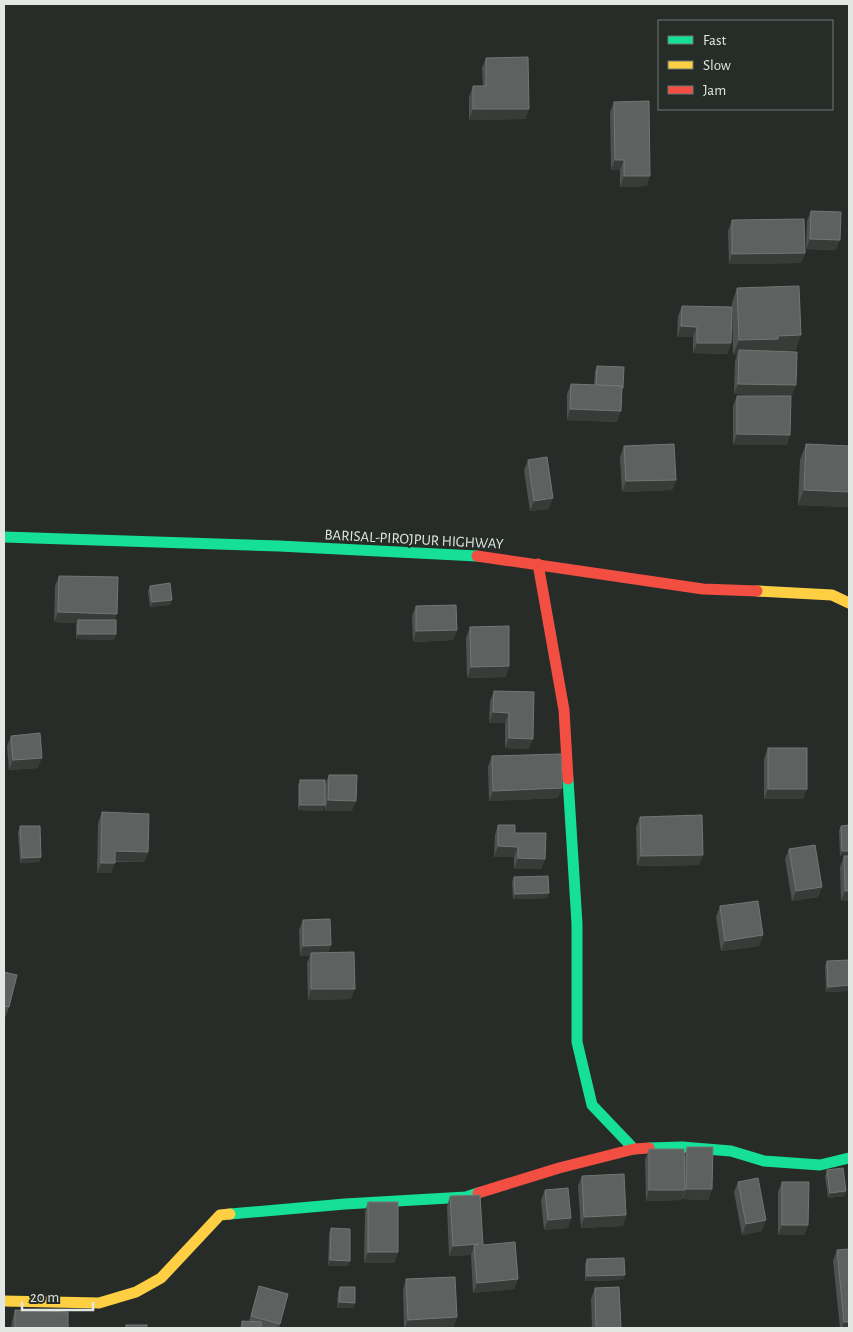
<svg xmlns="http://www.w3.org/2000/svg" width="853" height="1332" viewBox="0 0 853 1332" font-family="'Alegreya Sans',sans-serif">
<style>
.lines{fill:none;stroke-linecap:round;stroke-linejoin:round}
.fast{stroke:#16e098;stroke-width:11}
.slow{stroke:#ffcf43;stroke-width:11}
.jam{stroke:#f24e42;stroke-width:11}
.wall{fill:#4d514f}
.shaded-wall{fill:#373c39}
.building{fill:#5d615f;stroke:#727674}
.labels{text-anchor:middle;stroke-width:5;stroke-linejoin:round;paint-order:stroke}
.street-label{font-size:15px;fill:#e2e7e4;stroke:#262d29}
</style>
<rect width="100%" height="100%" fill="#272c29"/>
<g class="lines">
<g class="fast">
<path d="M4,537L279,546L477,556"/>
<path d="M568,779L577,924V1042L592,1105L634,1149"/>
<path d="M649,1148L682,1147L731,1151L764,1161L820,1165L849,1158"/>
<path d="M230,1214L345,1204L466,1197L478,1193"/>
</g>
<g class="slow">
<path d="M757,591L832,595L849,603"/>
<path d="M4,1301L99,1303L136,1292L161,1278L220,1215L230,1214"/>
</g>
<g class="jam">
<path d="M477,556L703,589L757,591"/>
<path d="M538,564L564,710L568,779"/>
<path d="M478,1193L559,1168L634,1149L649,1148"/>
</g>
</g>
<g class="wall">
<path d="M486,58L529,109L525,119L469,120V97L473,86H483L482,68Z"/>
<path d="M614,102L647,186L620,187V170H611L610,112Z"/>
<path d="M811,211L836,250L806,249L807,221Z"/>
<path d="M732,220L805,253L801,263L729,264L728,231Z"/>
<path d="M737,288L796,350L774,351L792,396L734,394L735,361L737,355H733L732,303Z"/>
<path d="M682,306L731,343L727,354L693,353V337H677L678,316Z"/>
<path d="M597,366L623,388L621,392L617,422L567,420V394L571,384L594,385L595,371Z"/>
<path d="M737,396L787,445H733V406Z"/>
<path d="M806,444L849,446V507L798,505L800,460Z"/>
<path d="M624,446L676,480L672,490L622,492L620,457Z"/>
<path d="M528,460L549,509L530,511L524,470Z"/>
<path d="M59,576L114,620V640L76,639V625L77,623L54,622L55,586Z"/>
<path d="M150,586L172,600L170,605L150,607L148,591Z"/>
<path d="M416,606L457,630L453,640L413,642L412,616Z"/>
<path d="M470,627L509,666L506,677L467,678L466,638Z"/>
<path d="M494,691L534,692L529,749L505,748V723H489L490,701Z"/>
<path d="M11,736L38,768L9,770L7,746Z"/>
<path d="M768,748L803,799H764V759Z"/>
<path d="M492,756L562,788L558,798L489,801L488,767Z"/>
<path d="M329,775L352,811H325V805L323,811L298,810V785L300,780L325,785Z"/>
<path d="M102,812L148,852L144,862H115L111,873H97L98,823Z"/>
<path d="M640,817L703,855L699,865L637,866L636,827Z"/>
<path d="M498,825L515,833L545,859L541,869H514V857H494L495,835Z"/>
<path d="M20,826L41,857L39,862L20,863L18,832Z"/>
<path d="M841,826L849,856H840L839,831Z"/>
<path d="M789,849L822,887L818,897L792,901L785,859Z"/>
<path d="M844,856H849V901H841L840,867Z"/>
<path d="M514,877L549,893L547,898L513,899L512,882Z"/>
<path d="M720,906L763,935L759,946L721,951L716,917Z"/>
<path d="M303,920L331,945L328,953L351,999L308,1000L307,963L310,956H300L299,930Z"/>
<path d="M827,961L848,991L826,992L825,966Z"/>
<path d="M4,972L9,1007L5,1018H4Z"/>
<path d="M687,1147L712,1189L708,1200L682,1199L683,1197L681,1200L646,1201L645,1160L649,1149L685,1155Z"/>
<path d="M827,1170L845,1196L828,1198L825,1176Z"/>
<path d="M582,1176L626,1215L623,1226L581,1228L578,1186Z"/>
<path d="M738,1182L762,1231L742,1235L734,1192Z"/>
<path d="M782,1182L808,1225L804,1235H778V1192Z"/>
<path d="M545,1190L571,1218L568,1228L544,1230L541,1200Z"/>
<path d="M450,1196L483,1245L518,1279L514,1289L473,1293L471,1255L449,1256L447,1207Z"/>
<path d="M368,1202L398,1252L394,1263H364L365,1212Z"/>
<path d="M331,1228L350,1261L348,1266H328L329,1234Z"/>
<path d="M837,1250L849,1328H840L833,1261Z"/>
<path d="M587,1259L623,1280L585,1281V1264Z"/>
<path d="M406,1279L457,1317L453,1328H404L403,1289Z"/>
<path d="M259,1286L280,1324L279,1328H240L242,1321H249L256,1297Z"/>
<path d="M340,1287L355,1303L353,1308H337L338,1292Z"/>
<path d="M595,1288L621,1328H592L591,1299Z"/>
<path d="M15,1310L68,1328H11L12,1321Z"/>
</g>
<g class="shaded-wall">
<path d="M473,109H529L525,119L469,120Z"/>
<path d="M615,160H624L620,170H611Z"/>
<path d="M624,176H650L647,186L620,187Z"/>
<path d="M810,239L840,240L836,250L806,249Z"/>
<path d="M805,253L801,263L729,264L732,254Z"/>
<path d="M681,326L697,327L693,337H677Z"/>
<path d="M801,335L796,350L774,351L773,354L739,350L737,355H733L739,340L778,336Z"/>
<path d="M697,343H731L727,354L693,353Z"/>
<path d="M738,384L796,385L792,396L734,394Z"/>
<path d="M570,409L621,411L617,422L567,420Z"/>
<path d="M737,434L790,435L787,445H733Z"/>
<path d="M676,480L672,490L622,492L626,481Z"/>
<path d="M804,490L849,492V507L798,505Z"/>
<path d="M553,498L549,509L530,511L534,501Z"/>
<path d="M172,600L170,605L150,607L152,602Z"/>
<path d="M58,612L117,614L113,624L78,620L77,623L54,622Z"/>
<path d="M457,630L453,640L413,642L416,631Z"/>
<path d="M78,634H116L114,640L76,639Z"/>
<path d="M509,666L506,677L467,678L471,667Z"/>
<path d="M493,712L509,713L505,723H489Z"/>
<path d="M509,738L533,739L529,749L505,748Z"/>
<path d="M42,758L38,768L9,770L13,760Z"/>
<path d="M562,788L558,798L489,801L493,791Z"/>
<path d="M768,789H807L803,799H764Z"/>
<path d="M328,800L356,801L352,811H325Z"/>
<path d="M300,805H325L323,811L298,810Z"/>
<path d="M498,846L518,847L514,857H494Z"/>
<path d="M115,851L148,852L144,862L111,861Z"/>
<path d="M842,851H849V856H840Z"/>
<path d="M703,855L699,865L637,866L641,856Z"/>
<path d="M41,857L39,862L20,863L22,858Z"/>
<path d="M518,858L545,859L541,869H514Z"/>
<path d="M101,863H115L111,873H97Z"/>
<path d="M822,887L818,897L792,901L796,891Z"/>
<path d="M845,891H849V901H841Z"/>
<path d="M549,893L547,898L513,899L515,894Z"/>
<path d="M763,935L759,946L721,951L725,941Z"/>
<path d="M331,945L327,956L311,953L310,956H300L303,946Z"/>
<path d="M849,985L848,991L826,992L828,987Z"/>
<path d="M311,989H355L351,999L308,1000Z"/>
<path d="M686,1189H712L708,1200L682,1199Z"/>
<path d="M649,1190H685L681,1200L646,1201Z"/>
<path d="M846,1191L845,1196L828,1198L830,1193Z"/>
<path d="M626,1215L623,1226L581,1228L584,1217Z"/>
<path d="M571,1218L568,1228L544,1230L548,1220Z"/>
<path d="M766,1220L762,1231L742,1235L746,1224Z"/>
<path d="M782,1225H808L804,1235H778Z"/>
<path d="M479,1244L474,1246L471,1255L449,1256L453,1246Z"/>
<path d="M368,1252H398L394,1263H364Z"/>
<path d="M330,1260L350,1261L348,1266H328Z"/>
<path d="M625,1275L623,1280L585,1281L587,1276Z"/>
<path d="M518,1279L514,1289L473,1293L477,1283Z"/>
<path d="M339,1302L355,1303L353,1308H337Z"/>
<path d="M457,1317L453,1328H405L408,1320Z"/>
<path d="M844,1322H849V1328H842Z"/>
</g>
<g class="building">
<path d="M528,57L529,109H473V86H486V58Z"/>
<path d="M649,101L650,176H624V160H615L614,102Z"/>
<path d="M811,211L841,212L840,240L810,239Z"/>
<path d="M804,219L805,253L732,254V220Z"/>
<path d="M799,286L801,335L778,336V339L739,340L737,288Z"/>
<path d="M682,306L732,307L731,343H697V327L681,326Z"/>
<path d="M739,350L797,352L796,385L738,384Z"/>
<path d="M597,366L624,367L623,388H622V386L596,385Z"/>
<path d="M571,384L622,386L621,411L570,409Z"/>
<path d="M737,396H791L790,435L737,434Z"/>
<path d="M674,444L676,480L626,481L624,446Z"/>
<path d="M806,444L849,446V492L804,490Z"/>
<path d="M547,457L553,498L534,501L528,460Z"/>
<path d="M59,576L118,577L117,614L58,612Z"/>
<path d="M170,583L172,600L152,602L150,586Z"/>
<path d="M456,605L457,630L416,631V606Z"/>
<rect x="78" y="620" width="38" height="14"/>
<path d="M509,626V666L471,667L470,627Z"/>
<path d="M494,691L534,692L533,739L509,738V713L493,712Z"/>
<path d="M40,733L42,758L13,760L11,736Z"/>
<rect x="768" y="748" width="39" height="41"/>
<path d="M561,754L562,788L493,791L492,756Z"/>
<path d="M329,775H357L356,801L328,800Z"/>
<rect x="300" y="780" width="25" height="25"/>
<path d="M102,812L149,814L148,852L115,851V863H101Z"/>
<path d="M702,815L703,855L641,856L640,817Z"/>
<path d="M498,825H515V833H546L545,859L518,858V847L498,846Z"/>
<path d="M849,825V851H842L841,826Z"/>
<path d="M20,826H40L41,857L22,858Z"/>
<path d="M815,845L822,887L796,891L789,849Z"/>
<path d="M844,856H849V891H845Z"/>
<path d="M548,876L549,893L515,894L514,877Z"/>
<path d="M758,901L763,935L725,941L720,906Z"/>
<path d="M330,919L331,945L303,946V920Z"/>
<path d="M354,952L355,989H311V953Z"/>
<path d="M849,960V985L828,987L827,961Z"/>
<path d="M4,972L17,975L9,1007L4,1006Z"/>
<path d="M687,1147H713L712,1189H686Z"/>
<path d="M649,1149H684L685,1190H649Z"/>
<path d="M843,1168L846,1191L830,1193L827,1170Z"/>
<path d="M624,1174L626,1215L584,1217L582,1176Z"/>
<path d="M758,1178L766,1220L746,1224L738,1182Z"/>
<path d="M782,1182H809L808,1225H782Z"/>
<path d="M568,1188L571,1218L548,1220L545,1190Z"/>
<path d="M480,1195L483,1245L515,1242L518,1279L477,1283L474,1246L479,1244L453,1246L450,1196Z"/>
<rect x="368" y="1202" width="30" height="50"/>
<path d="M331,1228L350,1229V1261L330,1260Z"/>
<path d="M849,1249V1322H844L837,1250Z"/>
<path d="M624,1258L625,1275L587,1276V1259Z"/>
<path d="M455,1277L457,1317L408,1320L406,1279Z"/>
<path d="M259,1286L288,1294L280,1324L251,1316Z"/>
<path d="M340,1287H355V1303L339,1302Z"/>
<path d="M619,1287L621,1328H596L595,1288Z"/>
<path d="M15,1310L68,1312V1328H15Z"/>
<path d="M242,1321L261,1322V1328H242Z"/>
<rect x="126" y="1325" width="21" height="3"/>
</g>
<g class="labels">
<g class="street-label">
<text transform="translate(414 539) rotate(3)" y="5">BARISAL-PIROJPUR HIGHWAY</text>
</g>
</g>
<rect width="853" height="1332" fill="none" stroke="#e2e7e4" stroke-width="10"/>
<rect x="658" y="20" width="175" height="90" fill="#262d29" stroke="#717774"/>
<rect x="668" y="36" width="25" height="8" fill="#16e098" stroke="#717774"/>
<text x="703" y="45" font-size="15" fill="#e2e7e4">Fast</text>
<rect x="668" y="61" width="25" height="8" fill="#ffcf43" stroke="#717774"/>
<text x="703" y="70" font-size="15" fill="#e2e7e4">Slow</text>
<rect x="668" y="86" width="25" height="8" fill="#f24e42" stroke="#717774"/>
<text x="703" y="95" font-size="15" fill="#e2e7e4">Jam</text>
<path d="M22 1302v8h71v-8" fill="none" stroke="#e2e7e4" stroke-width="2.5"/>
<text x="30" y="1302" font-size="15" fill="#e2e7e4" stroke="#262d29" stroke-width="4" paint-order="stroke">20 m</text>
</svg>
